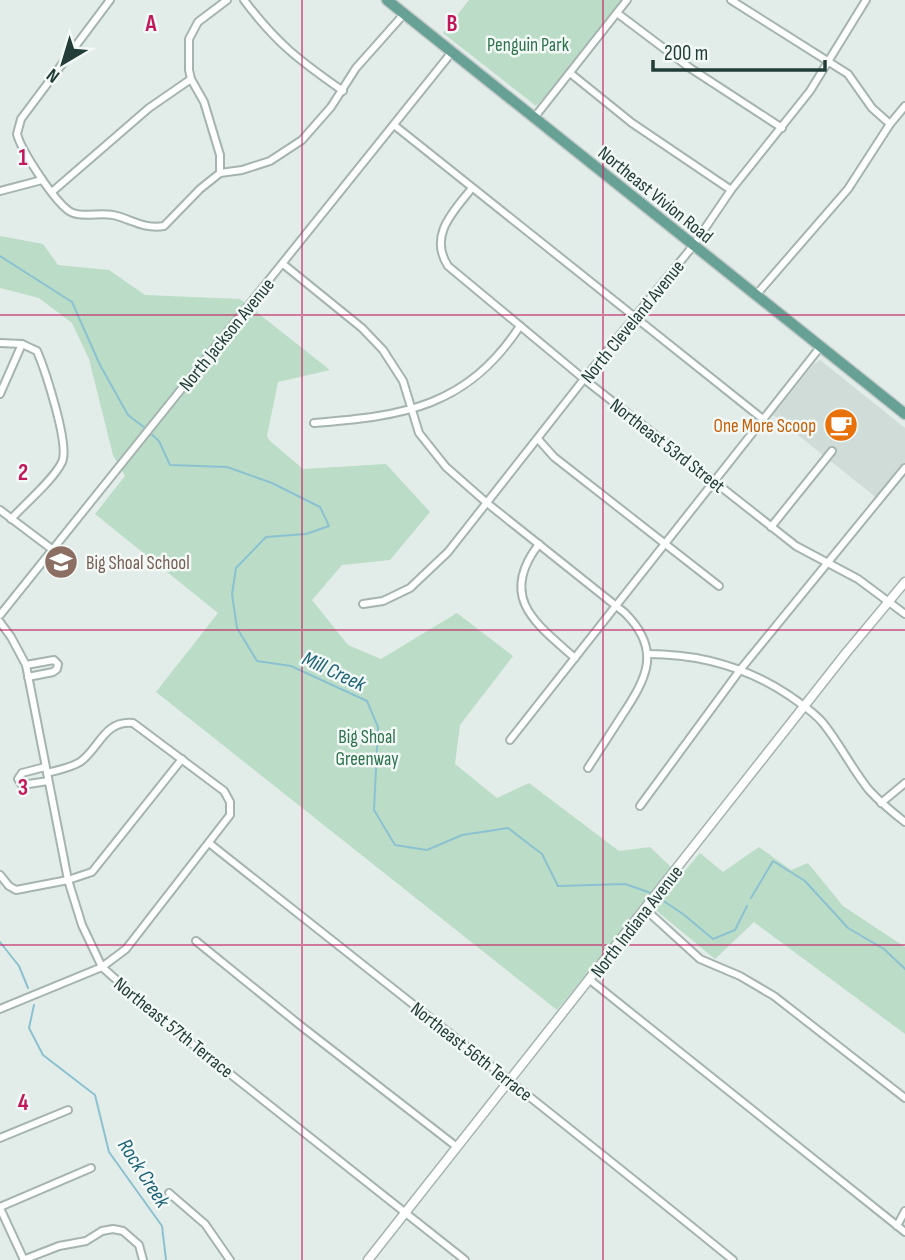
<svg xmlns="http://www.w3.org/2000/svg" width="905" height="1260" viewBox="0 0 905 1260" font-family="'Sofia Sans Condensed',sans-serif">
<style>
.built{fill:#d0dcd7}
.green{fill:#bbddc7}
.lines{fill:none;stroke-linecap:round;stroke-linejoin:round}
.stream{stroke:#8bc1d0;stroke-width:2}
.minor-casing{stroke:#a5b4b0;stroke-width:10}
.tertiary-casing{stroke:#a5b4b0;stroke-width:11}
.primary-casing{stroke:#c1c9c7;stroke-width:13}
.minor{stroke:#fff;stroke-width:6}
.tertiary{stroke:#fff;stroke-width:8}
.primary{stroke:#67a196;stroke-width:10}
.grid{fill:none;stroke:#c2185b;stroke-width:2;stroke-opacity:0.55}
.labels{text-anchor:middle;stroke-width:5;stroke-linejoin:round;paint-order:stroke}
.park-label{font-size:19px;fill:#2d734d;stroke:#f3f9f6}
.street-label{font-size:19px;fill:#223d38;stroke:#f3f9f6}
.food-label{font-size:19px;fill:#c56008;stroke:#f3f9f6;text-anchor:end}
.education-label{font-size:19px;fill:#785e54;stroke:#f3f9f6;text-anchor:start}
.water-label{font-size:21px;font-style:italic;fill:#1d6378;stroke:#f3f9f6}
.grid-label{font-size:23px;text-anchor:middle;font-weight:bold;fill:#c2185b;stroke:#f3f9f6;stroke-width:5;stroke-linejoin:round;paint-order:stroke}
</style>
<rect width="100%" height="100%" fill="#e2ece8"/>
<path class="built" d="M820,360L905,428V465L878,499L773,415L813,365Z"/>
<g class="green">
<path d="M469,0H622L543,99L536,106L443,33Z"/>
<path d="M0,236L43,244L58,265L109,270L145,295L240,299L330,370L278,382L267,436L269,440L303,469L386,464L430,512L390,560L342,565L312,600L348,645L381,659L457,613L513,656L460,725L455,764L497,798L529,783L619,851L650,847L671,867L682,874L700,853L723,872L759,847L791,870L808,863L843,906L905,947V1034L754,922L715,959L646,902L557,1010L156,692L218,613L95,514L125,476L113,455L89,359L72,323L39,298L0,288Z"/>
</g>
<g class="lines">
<g class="stream">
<path d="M0,256L72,302L100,365L128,415L145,428"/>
<path d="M149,432L159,441L170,465L227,467L272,483L320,507L329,526L306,534L266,537L236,568L232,594L237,628L257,661L291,666L367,701L378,727L374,810L395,845L427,850L462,835L508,828L542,854L558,886L625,884L651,893"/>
<path d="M659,898L683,914L713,939L735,930L747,906"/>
<path d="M751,898L773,861L805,881L848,928L884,949L905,969"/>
<path d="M0,942L19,966L28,988"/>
<path d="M34,1005L29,1028L43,1055L95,1095L109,1152L162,1226L166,1260"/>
</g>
<g class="minor-casing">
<g id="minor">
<path d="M110,0L21,119L17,134C21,150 58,208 73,213C87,218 103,211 117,216C134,221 145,229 164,226L200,189L220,173L242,170L270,161L302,140L331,107L356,68L404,14"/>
<path d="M244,0C276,43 300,61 343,91"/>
<path d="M731,0L848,74L872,108L890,124"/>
<path d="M617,13L690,68L782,128"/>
<path d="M570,73L632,123L731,190"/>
<path d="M534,118L627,0"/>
<path d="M394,125L764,420"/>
<path d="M220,173V155L204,102L191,79L189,70V39L198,22L227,0"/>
<path d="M472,188C454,211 428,235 448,266L584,379L796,546L858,579L905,614"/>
<path d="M0,191L42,180"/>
<path d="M53,191L149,108L191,79"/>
<path d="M283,264L362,328L383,350L403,381L419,433L446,467L487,503L625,613C663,651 646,679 621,717C610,734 599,751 588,768"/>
<path d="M756,295L848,189L890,124L905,106"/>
<path d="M0,343L22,344L37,351C45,370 70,445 62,462C54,479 25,504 11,519"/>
<path d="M0,394L22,344"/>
<path d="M314,423C404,416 467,407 520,326"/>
<path d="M538,439L554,457L719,586"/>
<path d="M0,510L53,550"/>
<path d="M771,527L832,451"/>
<path d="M539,544C498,597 535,623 575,658"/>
<path d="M363,604L383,601L410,588L448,552L584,379L693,246L731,190L810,91L866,0"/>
<path d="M0,615L452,52"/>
<path d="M0,622L11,637L26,665L68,880L82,925L102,967L157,1016L465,1260"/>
<path d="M648,654C699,654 747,667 790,696C801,704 814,712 823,723C840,744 852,769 869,790C880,802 892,812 905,822"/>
<path d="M26,665L54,660L58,664L57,669L53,672L28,677"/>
<path d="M510,740L821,346"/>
<path d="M45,767L22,773L18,779L22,785L48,781"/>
<path d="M881,803L905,783"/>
<path d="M640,806L740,670L905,468"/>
<path d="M209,843C384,982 560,1119 733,1260"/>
<path d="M0,875L9,886L16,890L68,880L92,872L182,759"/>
<path d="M645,909L700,959L740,976L774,996L905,1098"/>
<path d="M196,941L301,1026L457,1147"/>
<path d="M590,980L905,1232"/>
<path d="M0,1009L102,967L126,949L230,815V802L224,791L133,723C104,720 99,749 80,762C70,768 58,770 47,773"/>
<path d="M0,1138L68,1110"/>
<path d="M169,1193L205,1224L230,1260"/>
<path d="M0,1207L91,1168"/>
<path d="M0,1208L24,1260"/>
<path d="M897,1226L905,1211"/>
<path d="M23,1260L59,1246L86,1241L102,1231L113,1229L123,1231L139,1245L143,1260"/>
</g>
</g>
<g class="tertiary-casing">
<path id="tertiary" d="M368,1260L846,653L905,582"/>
</g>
<g class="primary-casing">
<path id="primary" d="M387,0L905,414"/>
</g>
<use href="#minor" class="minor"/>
<use href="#tertiary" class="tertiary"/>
<use href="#primary" class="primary"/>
</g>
<path class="grid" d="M302,0V1260M603,0V1260M0,315H905M0,630H905M0,945H905"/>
<defs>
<g id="cafe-disc" transform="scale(1.75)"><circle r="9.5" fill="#e8710a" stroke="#f3f9f6"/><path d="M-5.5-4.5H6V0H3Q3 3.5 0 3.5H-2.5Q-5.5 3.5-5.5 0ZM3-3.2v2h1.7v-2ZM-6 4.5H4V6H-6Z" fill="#fff"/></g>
<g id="school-disc" transform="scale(1.75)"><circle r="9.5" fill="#8d6e63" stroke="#f3f9f6"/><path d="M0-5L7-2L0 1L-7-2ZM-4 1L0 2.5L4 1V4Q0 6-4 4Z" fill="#fff"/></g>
</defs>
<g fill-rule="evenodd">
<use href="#cafe-disc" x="841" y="425"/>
<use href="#school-disc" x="61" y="562"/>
</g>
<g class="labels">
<g class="park-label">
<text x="528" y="51">Penguin Park</text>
<text x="367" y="743">Big Shoal<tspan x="367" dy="22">Greenway</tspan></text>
</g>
<g class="street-label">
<text transform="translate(656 194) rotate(39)" y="7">Northeast Vivion Road</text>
<text transform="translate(632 321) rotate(-51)" y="7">North Cleveland Avenue</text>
<text transform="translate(226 334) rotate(-51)" y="7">North Jackson Avenue</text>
<text transform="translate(668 445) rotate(38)" y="7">Northeast 53rd Street</text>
<text transform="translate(636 921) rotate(-52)" y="7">North Indiana Avenue</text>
<text transform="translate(174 1027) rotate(39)" y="7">Northeast 57th Terrace</text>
<text transform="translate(472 1051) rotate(38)" y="7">Northeast 56th Terrace</text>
</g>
<g class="food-label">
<text x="816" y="432">One More Scoop</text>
</g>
<g class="education-label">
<text x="86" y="569">Big Shoal School</text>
</g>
<g class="water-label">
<text transform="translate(334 671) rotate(25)" y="7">Mill Creek</text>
<text transform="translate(144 1173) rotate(57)" y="7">Rock Creek</text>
</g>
</g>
<g class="grid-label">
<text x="151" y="31">A</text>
<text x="452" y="31">B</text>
<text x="23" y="165">1</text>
<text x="23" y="480">2</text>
<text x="23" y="795">3</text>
<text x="23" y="1110">4</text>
</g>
<g transform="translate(63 63) rotate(218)" stroke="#f3f9f6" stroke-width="5" paint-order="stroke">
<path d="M0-5L12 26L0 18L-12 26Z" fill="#223d38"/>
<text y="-10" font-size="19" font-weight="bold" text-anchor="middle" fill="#223d38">N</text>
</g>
<path d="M653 60v10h172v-10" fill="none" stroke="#223d38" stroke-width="3.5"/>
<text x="664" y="60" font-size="21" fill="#223d38" stroke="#f3f9f6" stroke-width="5" paint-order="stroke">200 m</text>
</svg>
